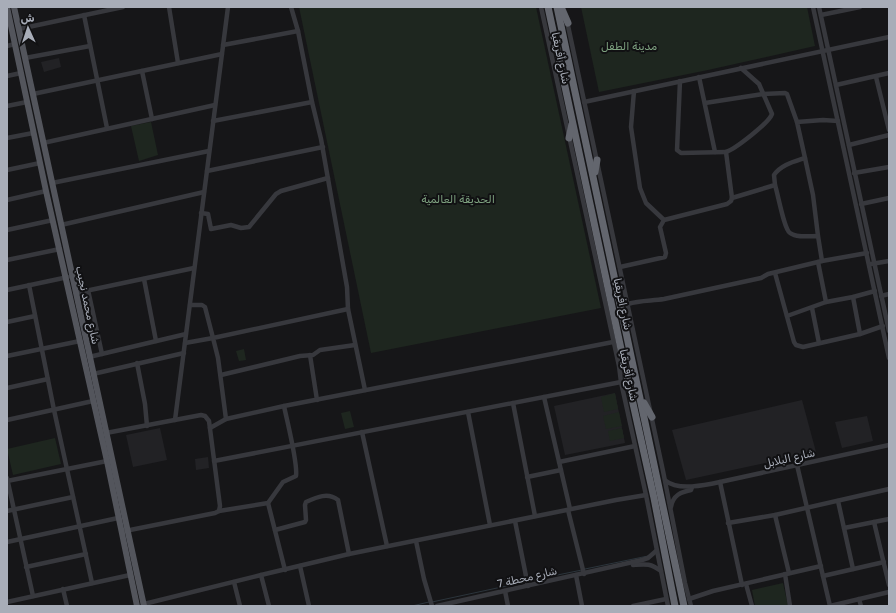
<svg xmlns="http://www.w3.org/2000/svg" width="896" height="613" viewBox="0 0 896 613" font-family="Rubik,Vazirmatn,sans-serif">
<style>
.built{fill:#222225}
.green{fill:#1e261f}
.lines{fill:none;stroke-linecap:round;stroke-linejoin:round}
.stream{stroke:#2c353c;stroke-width:1}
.minor{stroke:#37383d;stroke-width:4.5}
.major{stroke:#53555c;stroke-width:6}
.highway{stroke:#63666e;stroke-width:7}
.labels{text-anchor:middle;stroke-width:4;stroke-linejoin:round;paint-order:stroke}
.park-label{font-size:11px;fill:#7fa381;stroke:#111113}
.street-label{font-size:11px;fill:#a8adb8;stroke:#111113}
</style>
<rect width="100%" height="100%" fill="#161618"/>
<g class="built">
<path d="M59,58L61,67L44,72L41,62Z"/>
<path d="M615,393L625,443L565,455L554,406Z"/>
<path d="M802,400L816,452L686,480L672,430Z"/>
<path d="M867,416L873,441L842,448L835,422Z"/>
<path d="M160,428L167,460L133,467L126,435Z"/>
<path d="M208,457L209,468L196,470L195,459Z"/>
</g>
<g class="green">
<path d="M299,7H536L601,308L371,353Z"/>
<path d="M581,7H807L815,46L708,70L599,92Z"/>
<path d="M151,122L158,155L139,161L131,126Z"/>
<path d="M244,349L246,360L239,361L236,351Z"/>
<path d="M615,393L618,409L604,412L601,397Z"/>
<path d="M350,411L354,427L345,429L341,413Z"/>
<path d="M619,412L622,426L606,429L603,416Z"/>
<path d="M622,428L624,438L610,441L608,431Z"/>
<path d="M55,438L61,464L13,475L7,449Z"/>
<path d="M783,583L788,606H755L752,590Z"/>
</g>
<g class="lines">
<g class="stream">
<path d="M585,569L648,556"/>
<path d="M528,581L582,570"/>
<path d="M432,602L525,582"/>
<path d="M412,606L429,602"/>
</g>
<g class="minor">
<path d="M169,7L178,63"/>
<path d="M291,7L298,31L312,102L321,139L347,287L348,309L365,390"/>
<path d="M541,7L619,366L621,382L646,495L668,606"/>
<path d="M813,7L889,358"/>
<path d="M819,7L889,331"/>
<path d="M84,15L107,128"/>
<path d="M821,15L860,7"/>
<path d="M567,21L663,471L685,583L691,606"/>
<path d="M19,29L123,7"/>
<path d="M223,45L298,31"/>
<path d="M7,46L15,44"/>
<path d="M25,58L90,46"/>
<path d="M142,71L152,119"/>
<path d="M7,76L21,73"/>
<path d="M699,77L715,152"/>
<path d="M876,77L889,130"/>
<path d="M680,81L677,150L681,153L726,152"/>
<path d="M836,85L889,73"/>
<path d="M634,91L631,127L640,188L646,203L664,220"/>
<path d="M33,94L222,54"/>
<path d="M584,102L889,37"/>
<path d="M705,103L763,94L785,93L787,94L797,122"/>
<path d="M7,106L27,102"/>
<path d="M213,121L312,102"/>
<path d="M7,138L33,133"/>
<path d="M43,143L215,105"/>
<path d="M849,145L889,135"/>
<path d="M805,158L813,195L818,236"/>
<path d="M7,170L40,163"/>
<path d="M207,171L323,147"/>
<path d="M854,173L889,167"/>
<path d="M52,183L209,151"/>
<path d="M775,185C778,194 784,229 790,233C797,238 809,236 818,236L822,261"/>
<path d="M732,198L775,185L774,175C781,165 793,162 805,158L797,122L823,120L838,121"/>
<path d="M7,200L46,191"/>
<path d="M861,204L889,198"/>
<path d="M201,213L208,214L211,229L231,225L241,228L249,227L276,194L281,191L328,178"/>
<path d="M61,225L204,192"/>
<path d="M7,230L53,220"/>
<path d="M7,260L60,249"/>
<path d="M818,262L826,302"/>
<path d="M871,264L889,261"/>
<path d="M620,267L665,257L666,253L660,227L664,220L727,204L731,201L732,198L726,152C735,149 769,123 772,114L759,84L741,68"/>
<path d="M775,273L794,342L796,345L803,347L860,334L883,326"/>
<path d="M144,279L156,341"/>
<path d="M29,285L54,410L92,583"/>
<path d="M7,290L68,277"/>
<path d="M88,290L102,354"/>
<path d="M76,293L194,268"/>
<path d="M881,296L889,294"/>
<path d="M853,297L860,334"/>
<path d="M628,304C640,300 652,301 664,299C697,292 729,285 761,278L768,274L822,261L867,253"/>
<path d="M812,308L819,343"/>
<path d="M787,316L826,302L853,297L875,291"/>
<path d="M7,322L35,316"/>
<path d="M185,343L213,338L205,307L202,305H190"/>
<path d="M310,355L317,400"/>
<path d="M7,356L80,341"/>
<path d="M89,357L186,334"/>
<path d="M137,363L145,404L147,426"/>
<path d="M93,374L184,353"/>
<path d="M221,375L300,356L313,355L320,350L355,345"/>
<path d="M7,388L48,379"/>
<path d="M544,397L570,509"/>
<path d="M513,403L535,516"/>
<path d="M468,412L490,525"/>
<path d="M226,419L218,358L213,338L348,309"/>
<path d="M7,420L93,401"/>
<path d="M175,420L228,7"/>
<path d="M210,428L226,419L284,406L613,342"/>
<path d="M362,432L387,546"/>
<path d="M106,433L201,415L205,416L209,421L220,506L219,511L215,513L125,531"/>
<path d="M214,461L621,382"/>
<path d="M559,462L635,446"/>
<path d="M797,465L830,606"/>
<path d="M527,477L561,470"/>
<path d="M7,478L33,596"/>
<path d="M7,481L107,461"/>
<path d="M666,481C678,491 706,485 720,482L889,445"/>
<path d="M720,482L742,585"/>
<path d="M838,501L853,569"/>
<path d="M268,503L285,570"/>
<path d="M671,507C673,495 681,492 691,490L692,487"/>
<path d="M568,510L584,574"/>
<path d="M7,511L73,497"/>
<path d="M219,511L268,503L283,482L296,476C298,463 287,421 284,406"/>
<path d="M775,515L789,573"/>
<path d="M515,521L528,586"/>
<path d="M874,522L889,585"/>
<path d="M728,523L775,515L889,489"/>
<path d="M844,528L889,519"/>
<path d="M275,530L305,522L306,520L305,505L306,502C317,497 328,492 338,500L349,554"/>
<path d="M416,541L424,579L432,606"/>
<path d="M7,542L118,518"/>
<path d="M633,565C646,564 650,563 661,571"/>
<path d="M300,566L309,606"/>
<path d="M26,567L86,554"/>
<path d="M785,574L790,606"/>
<path d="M576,575L582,606"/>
<path d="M823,576L884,562"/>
<path d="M234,582L240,606"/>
<path d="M746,584L752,606"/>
<path d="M63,589L67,606"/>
<path d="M505,591L508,606"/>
<path d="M689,599L713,591L821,566"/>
<path d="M859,599L861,606"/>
<path d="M7,602L130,575"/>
<path d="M144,604L261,575"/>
<path d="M269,606L261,575L349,554L616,500L646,495"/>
<path d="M437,606L642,560L648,558L656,551"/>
<path d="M633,606L666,599"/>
<path d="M830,606L889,592"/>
</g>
<g class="major">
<path d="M7,7L46,191L107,461L137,606"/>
<path d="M14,7L144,606"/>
</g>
<g class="highway">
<path d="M548,7L624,363L654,498L675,606"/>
<path d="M557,7L684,606"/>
<path d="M561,7L568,23"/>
<path d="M569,138L572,124"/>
<path d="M595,172L597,160"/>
<path d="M644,403L652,417"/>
</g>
</g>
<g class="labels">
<g class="park-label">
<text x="629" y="50">مدينة الطفل</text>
<text x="458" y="203">الحديقة العالمية</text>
</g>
<g class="street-label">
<text transform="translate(561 58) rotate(78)" y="4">شارع أفريقيا</text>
<text transform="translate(623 304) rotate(78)" y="4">شارع افريقيا</text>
<text transform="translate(88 305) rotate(78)" y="4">شارع محمد نجيب</text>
<text transform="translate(629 375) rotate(78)" y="4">شارع أفريقيا</text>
<text transform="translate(789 458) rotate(-13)" y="4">شارع البلابل</text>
<text transform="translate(527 577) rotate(-13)" y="4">شارع محطة 7</text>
</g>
</g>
<rect width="896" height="613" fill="none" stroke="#a8adb8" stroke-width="16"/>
<g transform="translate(28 28) rotate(357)" stroke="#111113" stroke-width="3" paint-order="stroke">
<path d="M0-3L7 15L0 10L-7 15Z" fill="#a8adb8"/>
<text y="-6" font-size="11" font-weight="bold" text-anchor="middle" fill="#a8adb8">ش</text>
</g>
</svg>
